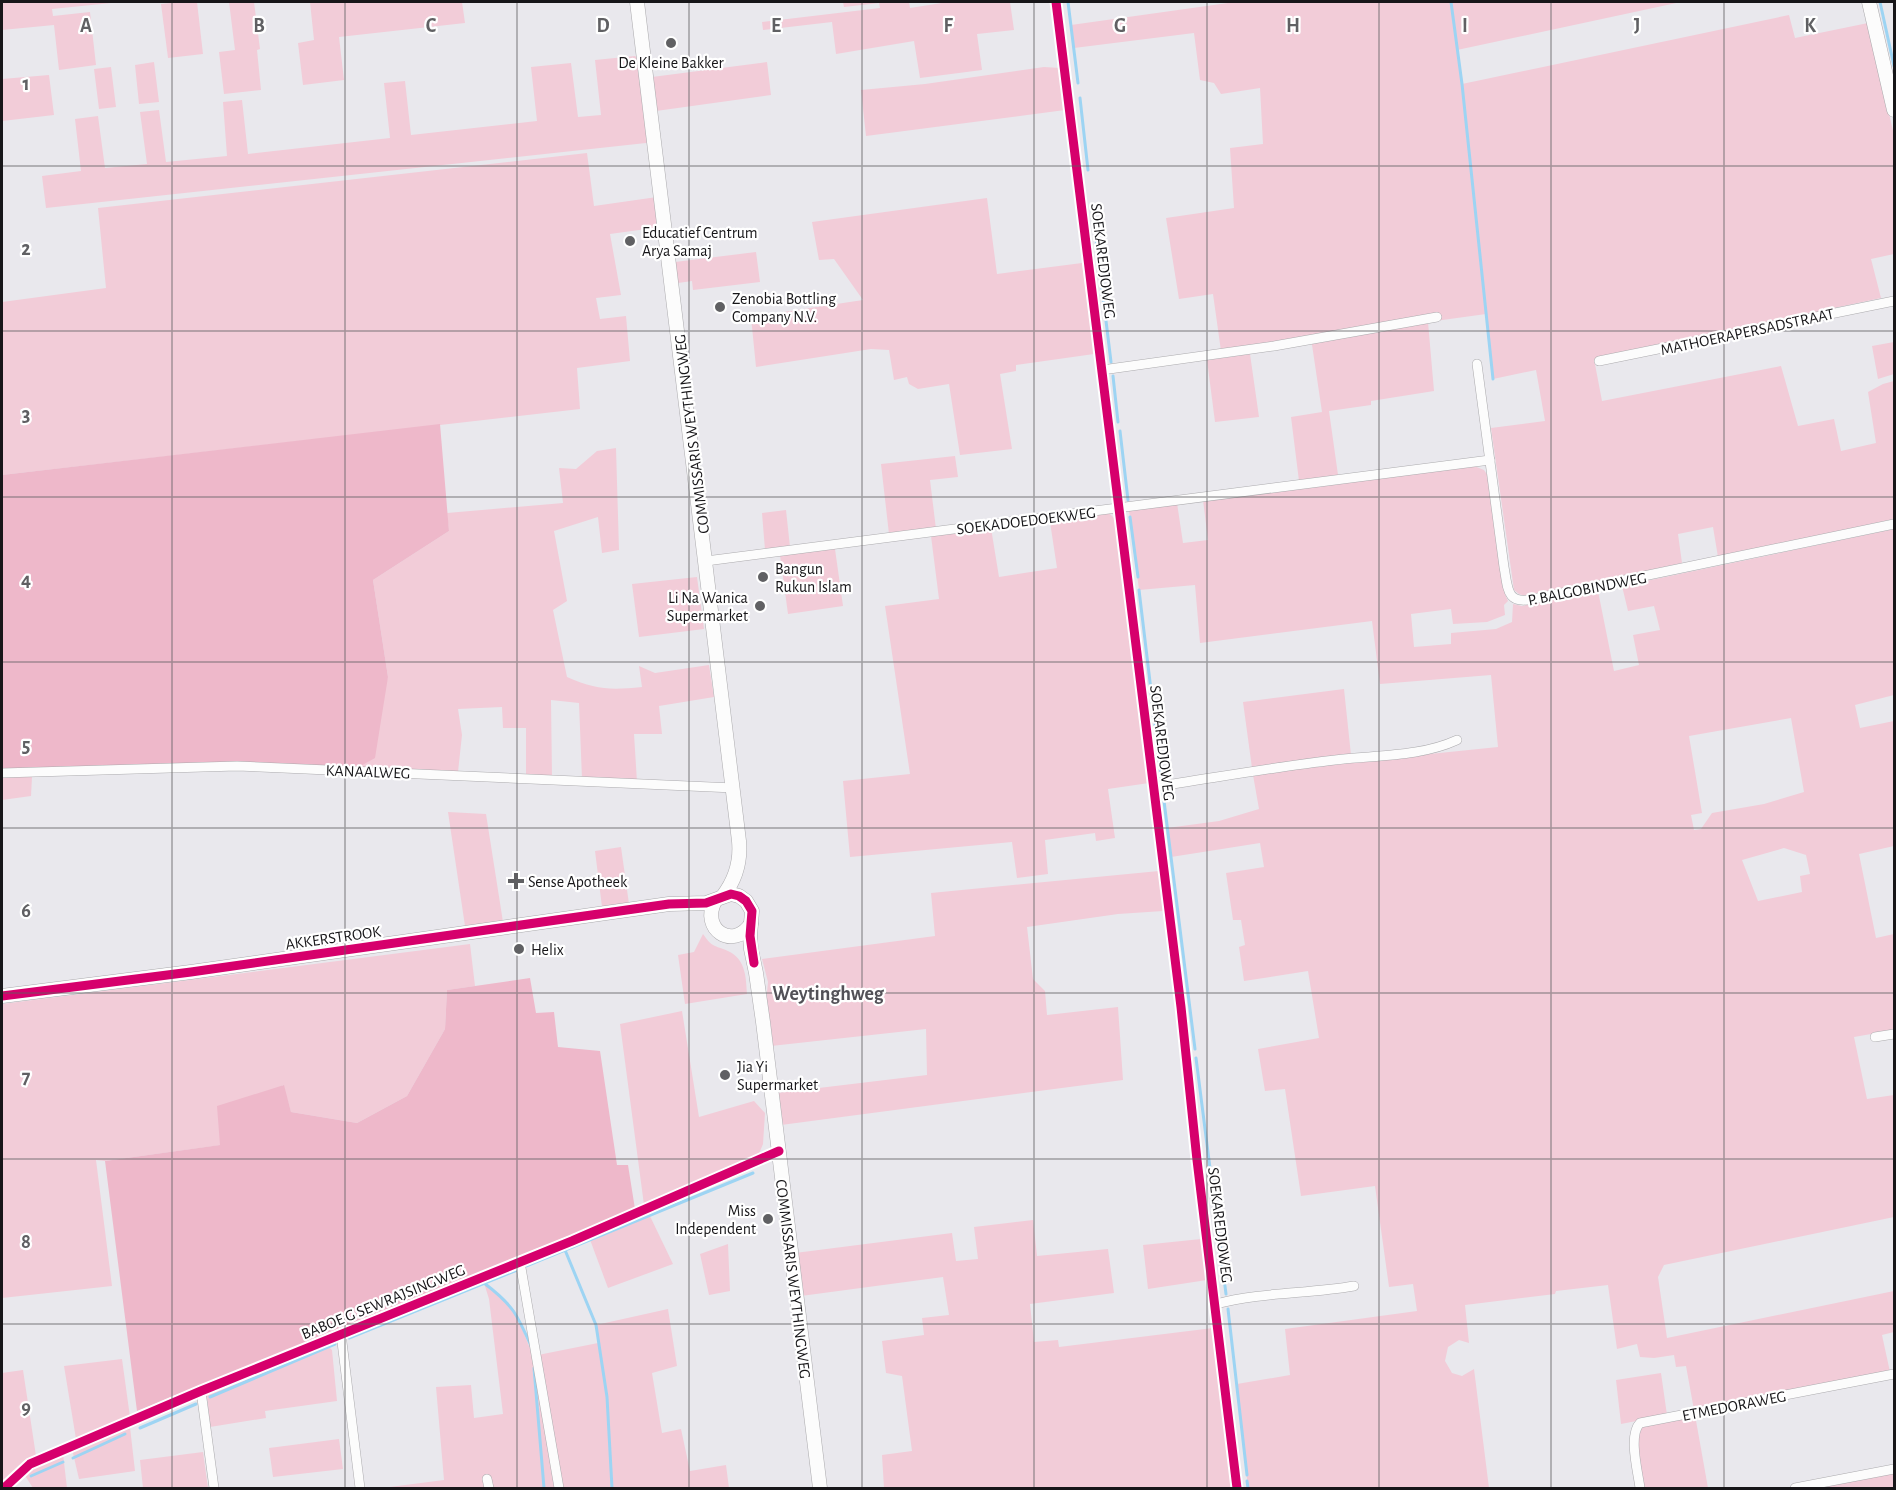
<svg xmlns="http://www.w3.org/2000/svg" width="1896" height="1490" viewBox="0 0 1896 1490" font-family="'Alegreya Sans',sans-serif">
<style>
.green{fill:#f2ccd8;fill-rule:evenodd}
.forest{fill:#eeb8ca}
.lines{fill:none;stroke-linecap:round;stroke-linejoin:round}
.stream{stroke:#9dd4f3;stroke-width:3}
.street-casing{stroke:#acabae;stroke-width:10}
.secondary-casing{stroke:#acabae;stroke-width:15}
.street{stroke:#fcfcfc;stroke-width:9}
.secondary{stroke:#fcfcfc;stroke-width:14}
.cycleway-casing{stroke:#fff;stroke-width:13}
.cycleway{stroke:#d6006c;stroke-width:9}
.grid{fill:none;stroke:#606063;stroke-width:1.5;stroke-opacity:0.55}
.poi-dot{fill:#606063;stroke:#fff;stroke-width:2}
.labels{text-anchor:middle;stroke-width:4.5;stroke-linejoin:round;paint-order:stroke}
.poi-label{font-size:16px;fill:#171619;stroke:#fff;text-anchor:start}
.street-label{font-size:16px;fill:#171619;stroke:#fff}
.quarter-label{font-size:20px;font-weight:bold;fill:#525157;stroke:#fff}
.grid-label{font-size:20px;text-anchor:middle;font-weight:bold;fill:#606063;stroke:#fff;stroke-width:4.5;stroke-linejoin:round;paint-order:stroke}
</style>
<rect width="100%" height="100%" fill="#e9e8ed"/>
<g class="green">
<path d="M2,2H121L52,9L53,16L90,12L96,65L59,70L54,25L2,30Z"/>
<path d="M181,2H197L203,54L168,58L161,4Z"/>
<path d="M229,2H254L260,49L257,50L261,90L224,94L219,52L235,50Z"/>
<path d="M310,2H462L465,23L339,37L344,80L303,85L298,43L314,40Z"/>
<path d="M843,2H909L910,8L948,2H1010L1014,30L977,34L982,70L920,78L914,41L836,54L832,22L763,30L762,22L880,8L879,3L844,7Z"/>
<path d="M1235,2H1681L1457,50L1462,84L1789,15L1795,38L1868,23L1894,135V254L1871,259L1881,298L1594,359L1602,401L1781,366L1798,426L1834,419L1841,451L1876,443L1868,392L1883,384L1894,381V519L1718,557L1713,527L1678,534L1682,563L1528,597L1519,594L1514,590L1491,428L1545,421L1536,370L1493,379L1486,314L1428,322L1434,391L1371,401V405L1329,411L1338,475L1299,481L1291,417L1322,412L1311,338L1221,351L1213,294L1179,299L1166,218L1234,208L1230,148L1263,144L1260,88L1221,94L1214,83L1200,80L1194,33L1074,48L1071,25Z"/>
<path d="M635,56L638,58L649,140L646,143L46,208L42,176L81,171L75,119L98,116L105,168L147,164L140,112L159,110L166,162L227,156L223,102L242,100L248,154L390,138L384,83L405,81L411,135L537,121L531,67L571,63L578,117L601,115L595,60Z"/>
<path d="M154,62L159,102L139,104L135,65Z"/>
<path d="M767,62L771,95L656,111L652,77Z"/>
<path d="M111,67L116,107L99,109L94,69Z"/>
<path d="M1044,67L1060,68L1065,110L866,136L861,90L925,84Z"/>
<path d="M49,75L54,115L2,121V79Z"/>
<path d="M587,153L594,206L657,197L661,227L610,234L621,295L596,298L600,319L626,316L630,361L577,368L580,409L2,475V302L106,288L98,208Z"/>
<path d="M987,198L997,274L1082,263L1094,354L1016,365V371L1000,374L1012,449L960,455L949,384L918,389L909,384L907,377L894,380L889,350L871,349L756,367L751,317L863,300L834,259L819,260L812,222Z"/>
<path d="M756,252L760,282L693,290L692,281L678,283L675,262Z"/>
<path d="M1894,342V374L1878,379L1872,346Z"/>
<path d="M1250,354L1259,417L1215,422L1207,360Z"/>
<path d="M616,448L619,550L602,553L598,517L554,531L567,601L553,610L567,677C596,690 611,690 642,687L639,666L655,673L709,665L714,697L659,706L662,734H634L637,782L582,779L579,703L551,700L552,777L526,776V728H503L502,707L458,709L462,735L458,772L357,768L388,677L373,580L449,531L447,513L563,503L559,468L576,469L597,451Z"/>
<path d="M955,456L958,477L930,480L936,529L889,534L881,464Z"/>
<path d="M1474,466L1484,470L1488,476L1505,594L1508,601L1504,605L1505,615L1487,622L1453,624L1451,609L1411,614L1414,647L1451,644V633L1496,629L1512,622L1513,604L1522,606L1598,591L1614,671L1639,665L1633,635L1660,630L1654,606L1628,611L1622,586L1894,529V695L1855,705L1860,728L1894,721V846L1859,854L1876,938L1894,934V1030L1854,1037L1867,1099L1894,1095V1217L1664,1265L1658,1277L1667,1338L1894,1291V1332L1882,1335L1890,1372L1694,1410L1686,1366L1676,1367L1674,1355L1654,1358L1640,1357L1637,1344L1617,1349L1608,1285L1556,1291L1555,1294L1465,1305L1469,1343L1459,1340L1448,1347L1445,1361L1452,1373L1462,1376L1474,1369L1489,1488H1248L1237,1384L1290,1375L1285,1329L1417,1311L1413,1284L1389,1287L1375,1186L1301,1196L1285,1089L1265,1091L1258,1049L1319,1038L1308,971L1244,981L1239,947L1245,945L1241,920H1233L1226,873L1264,867L1260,843L1171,857L1167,828L1219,821L1259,809L1253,775L1332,764L1498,747L1491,675L1380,684L1372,621L1200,643L1195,585L1139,590L1129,510L1177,503L1183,543L1208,540L1203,500ZM1791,718L1804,792L1764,804L1712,813L1701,829L1694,830L1691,815L1702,813L1689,736ZM1784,848L1806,855L1810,874L1800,876L1802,892L1758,901L1742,860Z"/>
<path d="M786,510L790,547L765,550L762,513Z"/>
<path d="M1102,514H1110L1116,520L1149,783L1108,789L1115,838L1096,841L1095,833L1045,840L1048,874L1017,878L1012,842L850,857L843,781L910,774L885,606L939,599L931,536L991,528L999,577L1057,568L1050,522Z"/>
<path d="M835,549L843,606L788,614L780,555Z"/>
<path d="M697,577L704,629L639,637L632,584Z"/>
<path d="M1344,689L1351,755L1252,768L1243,702Z"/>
<path d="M2,777H32L31,796L2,800Z"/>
<path d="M448,812L486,814L503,922L465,926Z"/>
<path d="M621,847L629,904L602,907L595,851Z"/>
<path d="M1159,871L1163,911L1118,914L1027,927L1033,979L1045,991L1047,1015L1118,1007L1123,1080L781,1125L777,1093L927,1075L926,1029L771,1046L766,1003L768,982L762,959L935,936L931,893Z"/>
<path d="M703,934C713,949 716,945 730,952C746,961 746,978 747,994L685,1004L678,955L694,952Z"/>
<path d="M470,944L475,986L447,990L445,1029L407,1096L357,1123L291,1112L283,1085L221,1145L105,1161L96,1160L112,1286L2,1298V1004Z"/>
<path d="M682,1011L699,1117L754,1101L765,1113L763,1144L758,1156L644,1205L620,1024Z"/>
<path d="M648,1212L673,1264L608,1288L589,1237Z"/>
<path d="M1033,1220L1037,1256L1108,1249L1114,1293L1030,1304L1034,1342L1058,1340L1059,1347L1213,1328V1342L1232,1488H884L882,1455L912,1451L902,1376L886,1373L882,1341L924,1335L922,1318L949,1315L943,1277L801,1296L795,1253L952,1233L956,1261L978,1259L974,1227Z"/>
<path d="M1201,1239L1207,1280L1148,1289L1143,1245Z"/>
<path d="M728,1244L730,1291L709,1295L700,1254Z"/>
<path d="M484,1283L501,1296L515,1311L533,1356L598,1343L596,1325L668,1309L677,1366L652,1373L662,1433L681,1429L690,1471L726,1465L729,1488H382L444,1480L436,1387L471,1385L474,1418L503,1414L489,1299Z"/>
<path d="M326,1344L332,1350L337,1401L265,1411L266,1418L210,1427L207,1396L210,1392Z"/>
<path d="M122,1359L130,1417L76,1439L64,1366Z"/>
<path d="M23,1370L36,1456L26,1461L2,1485V1373Z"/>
<path d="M1661,1373L1667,1415L1621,1424L1616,1380Z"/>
<path d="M1695,1415L1708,1488H1643L1637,1433L1638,1428Z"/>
<path d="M127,1426L130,1427L135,1471L79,1479L72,1449Z"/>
<path d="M339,1439L343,1469L273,1477L269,1448Z"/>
<path d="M203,1452L208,1488H143L140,1460Z"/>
<path d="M63,1454L67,1488H33L24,1474L33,1466Z"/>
<path d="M1894,1472V1488H1811Z"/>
</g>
<g class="forest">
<path d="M440,424L449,531L373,580L388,677L375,758L357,768L2,770V475Z"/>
<path d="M530,978L536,1013L554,1012L558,1047L600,1051L617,1165H628L635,1209L137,1411L105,1161L220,1145L217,1106L284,1085L291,1112L357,1123L407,1096L445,1029L447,990Z"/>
</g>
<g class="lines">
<g class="stream">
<path d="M1068,2L1078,83"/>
<path d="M1451,2L1462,84L1493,379"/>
<path d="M1880,2L1894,66"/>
<path d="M1080,98L1088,170"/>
<path d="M1094,222L1111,362"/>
<path d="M1113,376L1118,422"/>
<path d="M1120,431L1128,500"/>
<path d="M1130,517L1138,577"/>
<path d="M1139,590L1162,782"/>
<path d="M1163,793L1195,1049"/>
<path d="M1196,1058L1226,1294"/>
<path d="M565,1250L596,1325L607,1397L612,1488"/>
<path d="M526,1266L753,1173"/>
<path d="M484,1283C513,1305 517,1314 531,1346"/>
<path d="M1228,1309L1247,1475"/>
<path d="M349,1338L517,1270"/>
<path d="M534,1368L544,1488"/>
<path d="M210,1397L335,1344"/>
<path d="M140,1428L196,1404"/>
<path d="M73,1458L125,1434"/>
<path d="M31,1476L63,1462"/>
<path d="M1247,1481L1248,1488"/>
</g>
<g class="street-casing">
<g id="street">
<path d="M1056,2L1181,1007L1197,1160L1237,1488"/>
<path d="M1599,361L1894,301"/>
<path d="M1477,364L1504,567C1508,588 1506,605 1533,599L1894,524"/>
<path d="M1102,370L1274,346L1437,317"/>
<path d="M706,561L1490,460"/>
<path d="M2,773L237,766L734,788"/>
<path d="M1153,787C1214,778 1274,767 1335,760C1376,755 1420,757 1457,740"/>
<path d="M1875,1037L1894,1034"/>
<path d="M520,1262L559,1488"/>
<path d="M1216,1304C1261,1292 1308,1294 1354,1286"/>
<path d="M341,1334L360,1488"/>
<path d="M201,1391L214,1488"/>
<path d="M487,1479L489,1488"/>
<path d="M4,1488L30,1464L201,1391L572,1241L779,1151"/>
<path d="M1640,1488C1638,1472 1628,1435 1640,1423L1894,1374"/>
<path d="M1795,1488L1894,1469"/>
</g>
</g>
<g class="secondary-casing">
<g id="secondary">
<path d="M637,2L739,841C741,862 736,879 723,896"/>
<path d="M1869,2L1894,110"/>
<path d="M715,901C700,929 733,951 751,924"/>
<path d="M2,996L191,972L669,904L706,903L731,894L739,896L746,901L752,911L750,936L751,949L756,973L763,1022L820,1488"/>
</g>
</g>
<use href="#street" class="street"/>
<use href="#secondary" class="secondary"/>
<g class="cycleway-casing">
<g id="cycleway">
<path d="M1056,2L1181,1007L1197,1160L1237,1488"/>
<path d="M2,996L191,972L669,904L706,903L731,894L739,896L746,901L752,911L750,936L754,963"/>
<path d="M4,1488L30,1464L201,1391L572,1241L779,1151"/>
</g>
</g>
<use href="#cycleway" class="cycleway"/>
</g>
<path class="grid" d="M172,2V1488M345,2V1488M517,2V1488M689,2V1488M862,2V1488M1034,2V1488M1207,2V1488M1379,2V1488M1551,2V1488M1724,2V1488M2,166H1894M2,331H1894M2,497H1894M2,662H1894M2,828H1894M2,993H1894M2,1159H1894M2,1324H1894"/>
<g class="poi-dot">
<circle cx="671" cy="43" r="6"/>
<circle cx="630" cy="241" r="6"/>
<circle cx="720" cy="307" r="6"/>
<circle cx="763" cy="577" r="6"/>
<circle cx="760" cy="606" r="6"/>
<path d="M513 872h6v6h6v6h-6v6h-6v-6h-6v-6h6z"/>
<circle cx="519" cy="949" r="6"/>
<circle cx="725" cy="1075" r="6"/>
<circle cx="768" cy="1219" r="6"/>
</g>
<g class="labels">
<g class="poi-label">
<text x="671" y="68" text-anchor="middle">De Kleine Bakker</text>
<text x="642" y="238">Educatief Centrum<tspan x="642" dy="18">Arya Samaj</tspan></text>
<text x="732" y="304">Zenobia Bottling<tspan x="732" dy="18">Company N.V.</tspan></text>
<text x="775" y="574">Bangun<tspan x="775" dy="18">Rukun Islam</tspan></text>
<text x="748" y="603" text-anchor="end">Li Na Wanica<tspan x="748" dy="18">Supermarket</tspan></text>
<text x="528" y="887">Sense Apotheek</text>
<text x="531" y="955">Helix</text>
<text x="737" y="1072">Jia Yi<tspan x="737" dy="18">Supermarket</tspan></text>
<text x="756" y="1216" text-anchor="end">Miss<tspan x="756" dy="18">Independent</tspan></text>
</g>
<g class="street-label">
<text transform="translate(1104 261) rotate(83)" y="6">SOEKAREDJOWEG</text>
<text transform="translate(1747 331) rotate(-12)" y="6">MATHOERAPERSADSTRAAT</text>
<text transform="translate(691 434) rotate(-97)" y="6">COMMISSARIS WEYTHINGWEG</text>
<text transform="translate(1026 520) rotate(-7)" y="6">SOEKADOEDOEKWEG</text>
<text transform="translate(1587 588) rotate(-11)" y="6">P. BALGOBINDWEG</text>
<text transform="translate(1163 743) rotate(83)" y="6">SOEKAREDJOWEG</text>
<text transform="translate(368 771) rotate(2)" y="6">KANAALWEG</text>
<text transform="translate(333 937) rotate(-8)" y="6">AKKERSTROOK</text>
<text transform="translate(1221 1225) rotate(83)" y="6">SOEKAREDJOWEG</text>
<text transform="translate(794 1279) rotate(83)" y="6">COMMISSARIS WEYTHINGWEG</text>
<text transform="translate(383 1301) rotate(-22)" y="6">BABOE G SEWRAJSINGWEG</text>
<text transform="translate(1734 1405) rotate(-11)" y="6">ETMEDORAWEG</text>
</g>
<g class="quarter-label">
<text x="828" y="1000">Weytinghweg</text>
</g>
</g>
<g class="grid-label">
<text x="86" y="32">A</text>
<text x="259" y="32">B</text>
<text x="431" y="32">C</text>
<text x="603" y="32">D</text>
<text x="776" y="32">E</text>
<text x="948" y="32">F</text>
<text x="1120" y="32">G</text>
<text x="1293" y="32">H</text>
<text x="1465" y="32">I</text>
<text x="1637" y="32">J</text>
<text x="1810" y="32">K</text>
<text x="26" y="90">1</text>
<text x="26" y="255">2</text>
<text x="26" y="421">3</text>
<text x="26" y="586">4</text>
<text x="26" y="752">5</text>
<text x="26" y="917">6</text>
<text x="26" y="1083">7</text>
<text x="26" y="1248">8</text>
<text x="26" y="1414">9</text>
</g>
<rect width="1896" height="1490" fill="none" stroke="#171619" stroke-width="6"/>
</svg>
